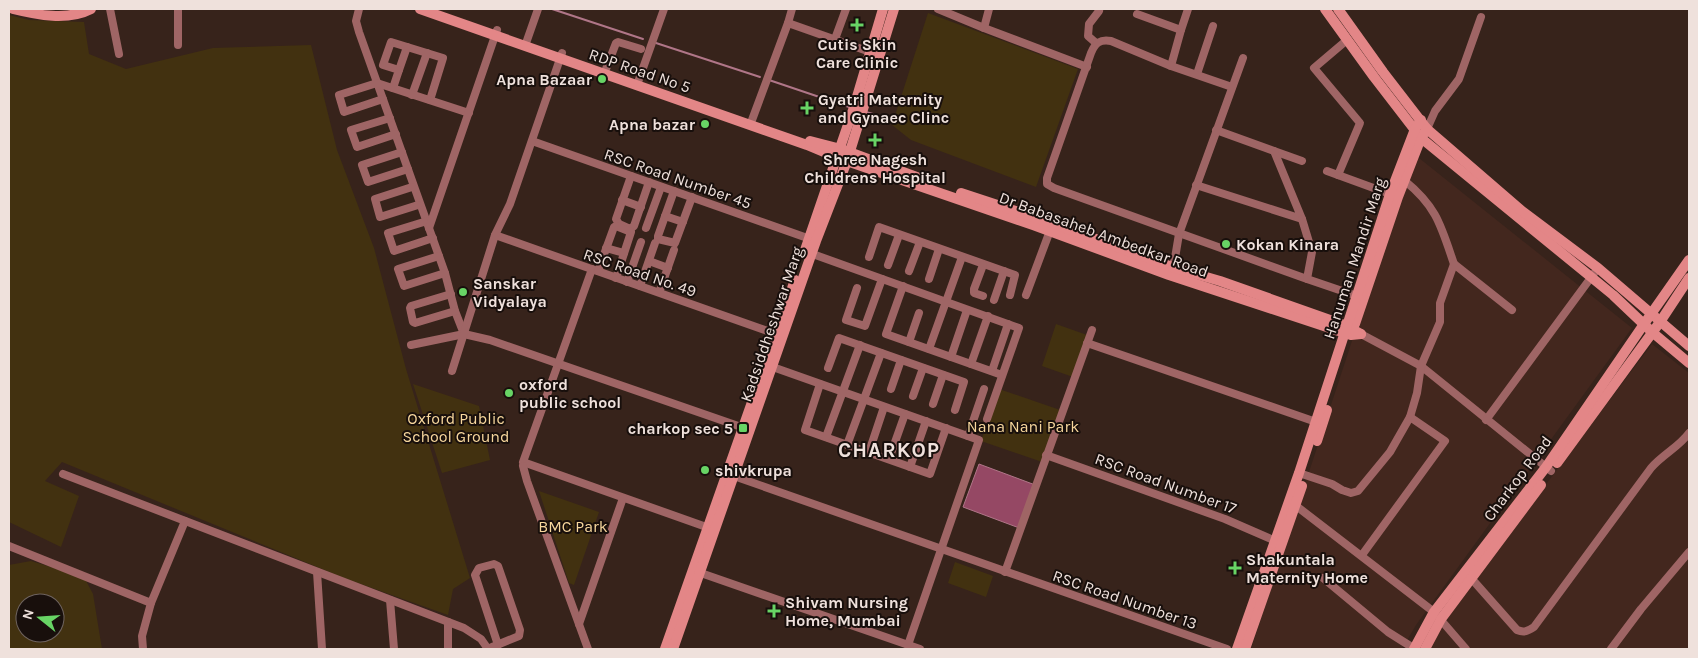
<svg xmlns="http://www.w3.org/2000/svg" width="1698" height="658" viewBox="0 0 1698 658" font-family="Karla,sans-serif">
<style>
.built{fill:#43271e}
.green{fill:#423110;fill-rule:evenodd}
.water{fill:#954864;stroke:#b07688}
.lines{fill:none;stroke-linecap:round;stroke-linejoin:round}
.stream{stroke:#b07688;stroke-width:2}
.street{stroke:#9f6565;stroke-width:8}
.secondary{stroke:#e38687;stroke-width:10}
.poi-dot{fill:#68d465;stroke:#180f0c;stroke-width:2}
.labels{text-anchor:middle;stroke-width:4;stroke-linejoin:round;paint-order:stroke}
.poi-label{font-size:16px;font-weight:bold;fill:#efe1dc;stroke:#180f0c;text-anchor:start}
.street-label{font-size:16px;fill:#efe1dc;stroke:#180f0c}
.park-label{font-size:16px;fill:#f7d79d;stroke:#180f0c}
.district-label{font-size:21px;font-weight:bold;letter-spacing:1px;fill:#efe1dc;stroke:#180f0c}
</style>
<rect width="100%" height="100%" fill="#37231b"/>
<g class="built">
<path d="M1419,158L1632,328L1416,625L1402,649H1251L1410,164Z"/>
<path d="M1652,344L1689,373V649H1429L1457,602Z"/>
</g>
<g class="green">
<path d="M928,13L1078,69L1036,187L911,140L892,125Z"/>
<path d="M9,15L29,20L84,22L89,54L126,69L213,48L311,45L337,150L374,248L406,369L470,578L453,589L448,615L344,578L62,462L45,481L79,496L61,547L9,522Z"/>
<path d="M1056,324L1087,335L1073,377L1042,366Z"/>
<path d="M413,384L479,406L490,460L442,473Z"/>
<path d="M999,389L1066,412L1048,464L981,441Z"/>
<path d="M539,491L599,512L574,585L569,583Z"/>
<path d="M31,561L84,577L93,594L102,649H9V565ZM25,603H55V633H25Z"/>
<path d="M955,562L993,576L986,597L948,583Z"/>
</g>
<path class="water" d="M979,464L1038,486L1022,529L963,507Z"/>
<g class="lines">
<g class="stream">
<path d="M552,9L643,39"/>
<path d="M656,43L760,77"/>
<path d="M769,80L849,107"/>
<path d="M866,112L873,114"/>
</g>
<g class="street">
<path d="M110,9L119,54"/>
<path d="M359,9L356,21L359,32L445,273L455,311L464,334"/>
<path d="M792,9L788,23L873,53"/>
<path d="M938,9L984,28L1087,67"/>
<path d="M1137,14L1181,30L1171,66"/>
<path d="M984,28L989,9"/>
<path d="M1181,30L1188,9"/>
<path d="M835,39L846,9"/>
<path d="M1096,43L1088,36L1089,24L1099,11"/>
<path d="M178,45V9"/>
<path d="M525,46L538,9"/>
<path d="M606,69L616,43L618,42L641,49"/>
<path d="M399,70L407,47"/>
<path d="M1197,74L1213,26"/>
<path d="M637,85L664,9"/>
<path d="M1232,87L1171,66L1111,41C1100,39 1095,43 1091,53L1047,178V184L1054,188L1307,279"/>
<path d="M393,88L399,70L383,65L391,42L443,58L430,100"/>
<path d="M412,95L427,53"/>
<path d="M383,99L344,112L339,95L377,83L469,113"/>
<path d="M390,118L351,130L357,147L396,134"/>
<path d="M752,120L788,23"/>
<path d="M1427,129L1435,111L1459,79L1481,17"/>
<path d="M532,141L813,240"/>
<path d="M1274,151L1302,161"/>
<path d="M402,152L362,165L368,182L408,169"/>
<path d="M1327,171L1390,194"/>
<path d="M1338,175L1360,123L1314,68L1347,40"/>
<path d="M631,176L616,219L619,224L630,229L634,226L649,182"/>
<path d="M1405,181C1437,207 1441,226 1454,264"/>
<path d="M1196,185L1302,219L1274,151L1216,130"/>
<path d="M412,187L375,199L380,217L418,205"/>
<path d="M674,191L658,236V239L675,243L692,197"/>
<path d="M622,200L641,207"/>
<path d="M665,216L683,222"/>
<path d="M1302,219L1312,252L1307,279L1357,296"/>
<path d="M427,221L388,233L394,251L433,238"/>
<path d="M429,228L497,30"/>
<path d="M646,228L661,187"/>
<path d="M495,235L776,334"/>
<path d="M606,248L624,253"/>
<path d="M807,252L1019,328L987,419"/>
<path d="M439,256L398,269L404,286L445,273"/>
<path d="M869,257L879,227L1015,275L1010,295"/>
<path d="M649,261L668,268"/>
<path d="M888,265L899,235"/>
<path d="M592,269L523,462L712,529"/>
<path d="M598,271L614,227L616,226L631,232L616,278"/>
<path d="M909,271L920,242"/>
<path d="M1171,271L1175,258L1179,234L1243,58"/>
<path d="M929,279L939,249"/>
<path d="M627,282L641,242"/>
<path d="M640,286L655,243"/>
<path d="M903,286L886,334L1002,375"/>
<path d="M857,288L846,320L865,326L882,279"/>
<path d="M660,290L674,250"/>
<path d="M451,294L411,306L410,308L413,322L415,323L455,311"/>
<path d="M1026,295L1051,228"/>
<path d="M983,296L974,293V289L983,265"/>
<path d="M994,300L1004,271"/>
<path d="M1361,334L1421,366L1551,471"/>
<path d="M909,342L919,313"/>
<path d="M1087,343L1319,423"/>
<path d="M411,345L464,334L490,340L747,429"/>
<path d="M929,349L962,257"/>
<path d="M951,357L967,310"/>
<path d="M971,364L988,316"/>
<path d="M767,365L979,440L908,645"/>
<path d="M828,368L839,338L964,382L955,410"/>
<path d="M452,371L495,235L510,204L562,53"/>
<path d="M992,371L1008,324"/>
<path d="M820,384L805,430L930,474L946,428"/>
<path d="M891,389L901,360"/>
<path d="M913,396L923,368"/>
<path d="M933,404L943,375"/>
<path d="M1410,417L1417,393L1421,366L1440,322V303L1454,264L1512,310"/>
<path d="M1486,420L1598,268"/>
<path d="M968,436L984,389"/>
<path d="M826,437L860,345"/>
<path d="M847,445L881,353"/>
<path d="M869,452L884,407"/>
<path d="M1046,455L1225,519L1278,542"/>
<path d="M889,459L905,414"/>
<path d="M523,466L527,481L588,649"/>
<path d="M910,467L926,421"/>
<path d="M1299,473L1332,484L1342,490L1351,493L1358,491L1390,452L1410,417L1445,441L1362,555"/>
<path d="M63,474L464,628L481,639L488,649"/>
<path d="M728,474L1227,649"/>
<path d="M1292,504L1295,505L1434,612L1466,649"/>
<path d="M9,546L151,603L185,521"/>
<path d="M695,571L920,649"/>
<path d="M317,572L322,649"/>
<path d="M1005,572L1092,330"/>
<path d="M1323,578L1388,632L1415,649"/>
<path d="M1471,578L1517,630C1524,633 1528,631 1534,627L1651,468C1663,454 1679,447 1689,433"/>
<path d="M390,600L394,649"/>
<path d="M579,624L623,498"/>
<path d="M143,649L142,636L151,603"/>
<path d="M448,649V622"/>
<path d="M488,649L492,647L519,636L520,630L498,566L494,564L479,568L475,575L498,645"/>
<path d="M1611,649L1641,609L1689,552"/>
</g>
<g class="secondary">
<path d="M13,9C37,15 68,21 91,9"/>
<path d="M420,9L807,145L838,158L1033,225L1169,275L1351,335L1361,334"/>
<path d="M1325,9L1374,77L1421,138L1613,295L1652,332L1689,363"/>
<path d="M1338,9L1383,72L1427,129L1522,211L1598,268L1689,346"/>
<path d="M810,141L841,149L922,179"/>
<path d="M961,193L1052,223L1172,267L1220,281L1347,326L1361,334"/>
<path d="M805,250L854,107L883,9"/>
<path d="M1355,324L1398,197L1421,138L1427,129"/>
<path d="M1317,441L1327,410"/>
<path d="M1557,463L1660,322L1689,278"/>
<path d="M665,649L795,280"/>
<path d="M673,649L816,241L847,161L894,9"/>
<path d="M1237,649L1299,473L1390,194L1415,129L1421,120"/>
<path d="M1245,649L1302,486"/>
<path d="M1414,649L1434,612L1546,467L1644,324L1689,260"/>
<path d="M1425,649L1441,619L1541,485"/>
</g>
</g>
<g class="poi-dot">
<path d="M854.5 17.5h5v5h5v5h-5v5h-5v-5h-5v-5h5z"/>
<circle cx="602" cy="79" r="5"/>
<path d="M804.5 100.5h5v5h5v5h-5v5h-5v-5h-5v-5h5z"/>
<circle cx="705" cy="124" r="5"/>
<path d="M872.5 132.5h5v5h5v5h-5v5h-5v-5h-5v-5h5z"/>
<circle cx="1226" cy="244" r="5"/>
<circle cx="463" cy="292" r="5"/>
<circle cx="509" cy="393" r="5"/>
<rect x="738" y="423" width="10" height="10" rx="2.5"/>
<circle cx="705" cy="470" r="5"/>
<path d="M1232.5 560.5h5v5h5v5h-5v5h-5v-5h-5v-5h5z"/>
<path d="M771.5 603.5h5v5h5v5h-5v5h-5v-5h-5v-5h5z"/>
</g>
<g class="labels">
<g class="poi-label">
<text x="857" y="50" text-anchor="middle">Cutis Skin<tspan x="857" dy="18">Care Clinic</tspan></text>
<text x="592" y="85" text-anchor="end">Apna Bazaar</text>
<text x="818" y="105">Gyatri Maternity<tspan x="818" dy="18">and Gynaec Clinc</tspan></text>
<text x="695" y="130" text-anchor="end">Apna bazar</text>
<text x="875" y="165" text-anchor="middle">Shree Nagesh<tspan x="875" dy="18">Childrens Hospital</tspan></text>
<text x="1236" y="250">Kokan Kinara</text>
<text x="473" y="289">Sanskar<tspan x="473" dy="18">Vidyalaya</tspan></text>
<text x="519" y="390">oxford<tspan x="519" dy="18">public school</tspan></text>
<text x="733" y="434" text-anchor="end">charkop sec 5</text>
<text x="715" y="476">shivkrupa</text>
<text x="1246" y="565">Shakuntala<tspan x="1246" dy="18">Maternity Home</tspan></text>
<text x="785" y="608">Shivam Nursing<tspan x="785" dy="18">Home, Mumbai</tspan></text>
</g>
<g class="street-label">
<text transform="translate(640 70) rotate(19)" y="6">RDP Road No 5</text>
<text transform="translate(678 178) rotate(19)" y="6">RSC Road Number 45</text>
<text transform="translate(1104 234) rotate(20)" y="6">Dr Babasaheb Ambedkar Road</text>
<text transform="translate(1354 258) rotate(-72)" y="6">Hanuman Mandir Marg</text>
<text transform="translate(640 272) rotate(19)" y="6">RSC Road No. 49</text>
<text transform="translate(771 324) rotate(-71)" y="6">Kadsiddheshwar Marg</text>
<text transform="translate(1517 478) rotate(-53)" y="6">Charkop Road</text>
<text transform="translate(1166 483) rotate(20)" y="6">RSC Road Number 17</text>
<text transform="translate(1125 599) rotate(19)" y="6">RSC Road Number 13</text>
</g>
<g class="park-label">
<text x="456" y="424">Oxford Public<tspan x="456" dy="18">School Ground</tspan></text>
<text x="1023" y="432">Nana Nani Park</text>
<text x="573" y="532">BMC Park</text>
</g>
<g class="district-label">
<text x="889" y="457">CHARKOP</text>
</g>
</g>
<rect width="1698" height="658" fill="none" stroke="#efe1dc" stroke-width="20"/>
<g transform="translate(40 618) rotate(287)"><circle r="24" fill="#180f0c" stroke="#6e635f"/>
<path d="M0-4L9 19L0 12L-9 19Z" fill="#68d465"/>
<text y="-8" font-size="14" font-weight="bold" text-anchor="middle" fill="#efe1dc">N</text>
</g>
</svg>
